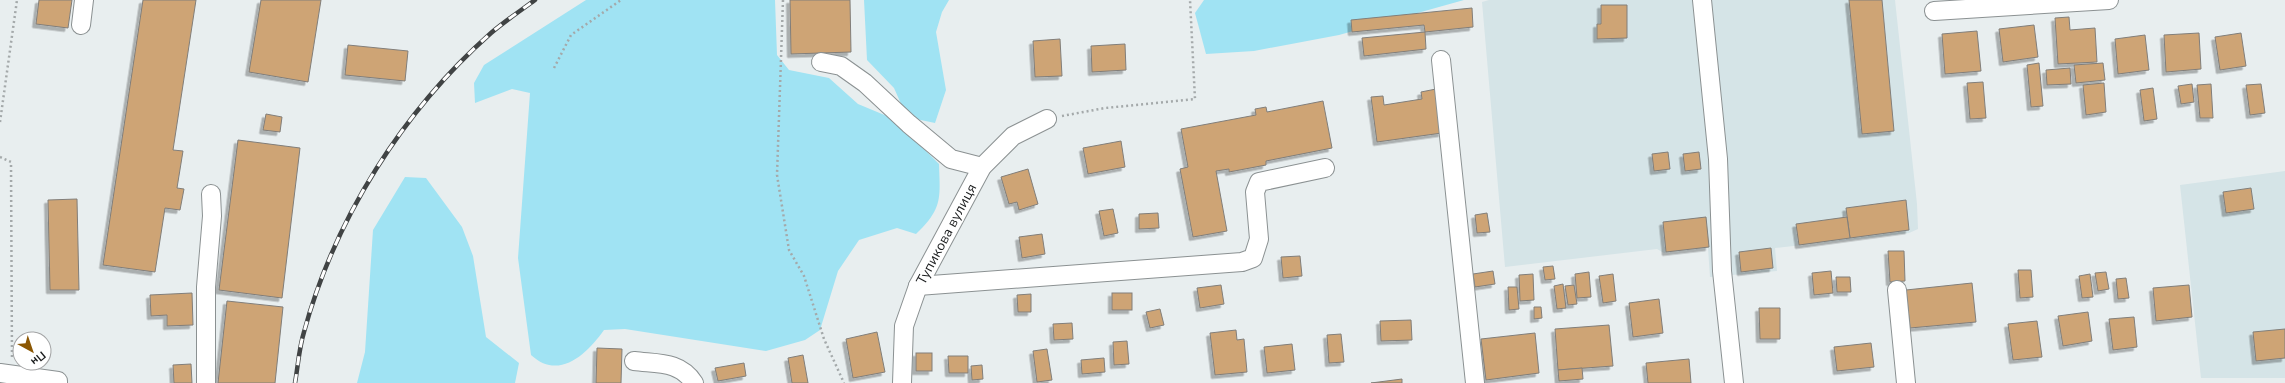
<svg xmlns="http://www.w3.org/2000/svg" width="2285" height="383" viewBox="0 0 2285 383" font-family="'Nunito Sans',sans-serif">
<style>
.built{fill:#d5e4e7}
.green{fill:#a0e3f3}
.building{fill:#cea474;stroke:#817e7a;filter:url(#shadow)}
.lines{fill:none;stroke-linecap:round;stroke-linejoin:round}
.minor-casing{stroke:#8b9192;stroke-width:20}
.path{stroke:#a4a9aa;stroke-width:2.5;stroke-dasharray:2 3;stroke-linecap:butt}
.minor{stroke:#fff;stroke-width:18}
.rail-casing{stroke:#404344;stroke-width:4.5}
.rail{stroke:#fff;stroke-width:3;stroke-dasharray:9;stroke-linecap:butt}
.labels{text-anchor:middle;stroke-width:3;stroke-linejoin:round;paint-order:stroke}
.street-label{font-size:14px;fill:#1a1c1d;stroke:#fff}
</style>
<defs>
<filter id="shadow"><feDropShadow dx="-3.5" dy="3.5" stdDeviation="0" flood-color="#0004"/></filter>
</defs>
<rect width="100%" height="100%" fill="#e8eeef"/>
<g class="built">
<path d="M1489,0H1895L1917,204L1918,229L1909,233L1775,248L1777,271L1710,277L1708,248L1664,253L1657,249L1505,267L1482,2Z"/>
<path d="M2285,171V378H2201L2180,185Z"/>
</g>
<g class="green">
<path d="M586,0H775L777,55L789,70L829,78L858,104L894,119L939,164C940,198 943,208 916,234L897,228L859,240L838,271L820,330L805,340L766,351L625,329L604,330C587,354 559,381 531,355L518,258L530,93L512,89L475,103L474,83L484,65Z"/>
<path d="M864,0H949L942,12L936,32L946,90L935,123L916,119L902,106L894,88L867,60Z"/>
<path d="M1204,0H1464L1339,35L1254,51L1206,54L1195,13Z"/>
<path d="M405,177L426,178L462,227L473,256L486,337L519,363L515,383H357L365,352L373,230Z"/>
</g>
<g class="building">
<path d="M39,0H72L68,28L36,24Z"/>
<path d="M143,0H196L173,150L183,151L177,188L184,189L180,210L165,208L155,272L103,265Z"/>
<path d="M261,0H321L308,82L249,72Z"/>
<path d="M790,0H850L851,52L791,54Z"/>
<path d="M1849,0H1882L1894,131L1862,134Z"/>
<path d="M1601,5H1627V38L1597,39V24H1601Z"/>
<path d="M1472,8L1473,27L1425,32L1424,25L1352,32L1351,20Z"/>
<path d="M2069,17L2070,30L2095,28L2097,62L2058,64L2055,18Z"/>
<path d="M2034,25L2038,57L2003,62L1999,29Z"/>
<path d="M1977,31L1981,71L1945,74L1942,34Z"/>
<path d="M1425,32L1426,49L1364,56L1362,38Z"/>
<path d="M2199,33L2201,69L2166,72L2164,35Z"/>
<path d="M2241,33L2246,66L2220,70L2215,37Z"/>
<path d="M2145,35L2149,70L2118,74L2115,39Z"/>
<path d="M1060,39L1062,76L1035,77L1033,41Z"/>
<path d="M1125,44L1126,70L1092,72L1091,46Z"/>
<path d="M348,45L408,51L405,81L345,75Z"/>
<path d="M2039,63L2043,106L2031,107L2027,65Z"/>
<path d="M2103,63L2105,80L2076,83L2074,65Z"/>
<path d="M2070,68L2071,84L2047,85L2046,70Z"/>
<path d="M1983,82L1986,118L1970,119L1967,83Z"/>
<path d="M2104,83L2106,112L2086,115L2083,85Z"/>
<path d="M2192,84L2194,102L2181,104L2178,86Z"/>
<path d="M2211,84L2213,118H2200L2197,85Z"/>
<path d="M2261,84L2265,113L2250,115L2246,85Z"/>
<path d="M2153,88L2157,119L2144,121L2140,90Z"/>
<path d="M1436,89L1442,133L1377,142L1371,97L1383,96L1384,105L1422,99L1421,92Z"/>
<path d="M1323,101L1332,148L1266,161V165L1229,172V169L1216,171L1227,231L1193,237L1180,169L1188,167L1181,129L1256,115L1255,109L1266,107L1267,112Z"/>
<path d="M266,114L282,117L280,132L263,130Z"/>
<path d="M238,140L300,148L282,298L219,290Z"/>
<path d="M1121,141L1125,167L1088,174L1083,148Z"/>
<path d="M1668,152L1670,169L1654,171L1652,154Z"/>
<path d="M1699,152L1701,169L1685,171L1683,154Z"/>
<path d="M1028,169L1038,204L1019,210L1017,202L1009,204L1001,177Z"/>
<path d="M2251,188L2254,209L2226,213L2223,192Z"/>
<path d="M77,199L79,290H50L48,200Z"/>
<path d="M1906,200L1909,230L1850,238L1846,208Z"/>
<path d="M1113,209L1118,233L1104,236L1099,211Z"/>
<path d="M1158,213L1159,228L1139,229V214Z"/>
<path d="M1487,213L1490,232L1477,233L1475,215Z"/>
<path d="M1706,217L1709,247L1666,252L1663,222Z"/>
<path d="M1847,217L1850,238L1799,245L1796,224Z"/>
<path d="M1042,234L1045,254L1022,258L1019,237Z"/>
<path d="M1771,248L1773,268L1741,272L1739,252Z"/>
<path d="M1888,251H1904L1905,281L1890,282Z"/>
<path d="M1300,256L1302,276L1283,278L1281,257Z"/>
<path d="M1553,266L1555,279L1545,280L1543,267Z"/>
<path d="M2018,270H2031L2033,297L2020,298Z"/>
<path d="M1493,271L1495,284L1475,287L1473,274Z"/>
<path d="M1831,271L1833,293L1814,295L1812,273Z"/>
<path d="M1589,272L1591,297L1577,298L1575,274Z"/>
<path d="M2106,272L2109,289L2098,291L2095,273Z"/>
<path d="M1533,274L1534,300L1520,301L1519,275Z"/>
<path d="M1613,274L1616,301L1603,303L1599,276Z"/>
<path d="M2090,274L2093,297L2082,298L2079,276Z"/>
<path d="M1836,277H1850L1851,292H1837Z"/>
<path d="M2126,278L2129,298L2118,299L2116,279Z"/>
<path d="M1972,283L1976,322L1910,328L1906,290Z"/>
<path d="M1563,284L1566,308L1557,309L1554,286Z"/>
<path d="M1221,285L1224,304L1200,308L1197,288Z"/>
<path d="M1574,285L1577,304L1568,305L1565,286Z"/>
<path d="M2189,285L2192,317L2156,321L2153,288Z"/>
<path d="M1508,287H1517L1519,309L1509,310Z"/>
<path d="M192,293L193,325L167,326V315L151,316L150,295Z"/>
<rect x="1112" y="293" width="20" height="17"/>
<path d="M1031,294V312H1018L1017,295Z"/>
<path d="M1659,299L1663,333L1633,337L1629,303Z"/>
<path d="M227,301L283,307L275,383H218Z"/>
<path d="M1534,307H1541L1542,318L1534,319Z"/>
<path d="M1759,308H1780V339H1760Z"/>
<path d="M1160,309L1164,325L1150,328L1146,312Z"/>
<path d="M2088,312L2092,341L2063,346L2058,316Z"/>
<path d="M2134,317L2137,347L2113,350L2109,319Z"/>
<path d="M1411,320L1412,340L1381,341L1380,321Z"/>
<path d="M2037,321L2042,357L2013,360L2008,324Z"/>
<path d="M1072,323L1073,339L1054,340L1053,324Z"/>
<path d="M1609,325L1613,366L1558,370L1555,329Z"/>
<path d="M2285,329V358L2256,361L2253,332Z"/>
<path d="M1236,330L1237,340L1244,339L1247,372L1215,375L1210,333Z"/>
<path d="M877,332L885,372L853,378L846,339Z"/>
<path d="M1535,333L1539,373L1486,380L1481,339Z"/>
<path d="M1341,334L1344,362L1329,363L1327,335Z"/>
<path d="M1127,341L1129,364L1114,365L1113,342Z"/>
<path d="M1871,343L1874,367L1837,371L1834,347Z"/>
<path d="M1292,344L1295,370L1267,373L1264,347Z"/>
<path d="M597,348L622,349L621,383H596Z"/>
<path d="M1047,349L1052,380L1037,382L1033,351Z"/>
<rect x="916" y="353" width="16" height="18"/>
<path d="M803,355L808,383H792L788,358Z"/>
<path d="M948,356H968V373H949Z"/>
<path d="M1104,358L1105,372L1082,374L1081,360Z"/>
<path d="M1689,359L1691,383H1648L1646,363Z"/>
<path d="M744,363L746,376L718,381L715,368Z"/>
<path d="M191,364L192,383H174L173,365Z"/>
<path d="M982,365L983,379L972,380L971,366Z"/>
<path d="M1582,368L1583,379L1559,381L1558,370Z"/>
<path d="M1402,379V383H1371Z"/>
</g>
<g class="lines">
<g class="minor-casing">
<g id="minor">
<path d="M1702,0L1718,159L1722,271L1734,383"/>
<path d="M1934,11L2109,0"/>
<path d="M81,25L84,0"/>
<path d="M1441,60L1475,383"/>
<path d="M821,62L841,66L865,83L909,124L951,159L982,167"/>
<path d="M918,286L1242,262L1253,258L1259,239L1255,192L1259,182L1325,168"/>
<path d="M1897,290L1906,383"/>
<path d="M634,361C658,364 680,361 694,383"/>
<path d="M0,373L58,381V383"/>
<path d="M206,383V287L212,216L211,194"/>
<path d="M902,383L904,326L918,286L982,167L1013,136L1047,119"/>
</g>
</g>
<g class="path">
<path d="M783,0L777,175L789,250L804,276L824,339L844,383"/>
<path d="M554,68L571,35L621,0"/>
<path d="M1062,116L1105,108L1195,99L1190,0"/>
<path d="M0,122L17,0"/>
<path d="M0,157L11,162L12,359"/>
</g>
<use href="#minor" class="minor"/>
<g class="rail-casing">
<path id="rail" d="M295,383C298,366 299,348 304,332C335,218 403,111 491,33C505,21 520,11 535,0"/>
</g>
<use href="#rail" class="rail"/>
</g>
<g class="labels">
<g class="street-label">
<text transform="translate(946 234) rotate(-62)" y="5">Тупикова вулиця</text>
</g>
</g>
<g transform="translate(32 351) rotate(140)"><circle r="19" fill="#ffffff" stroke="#a3a4a5"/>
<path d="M0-3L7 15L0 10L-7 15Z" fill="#8b5703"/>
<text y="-6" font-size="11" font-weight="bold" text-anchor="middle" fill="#1a1c1d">Пн</text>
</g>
</svg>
